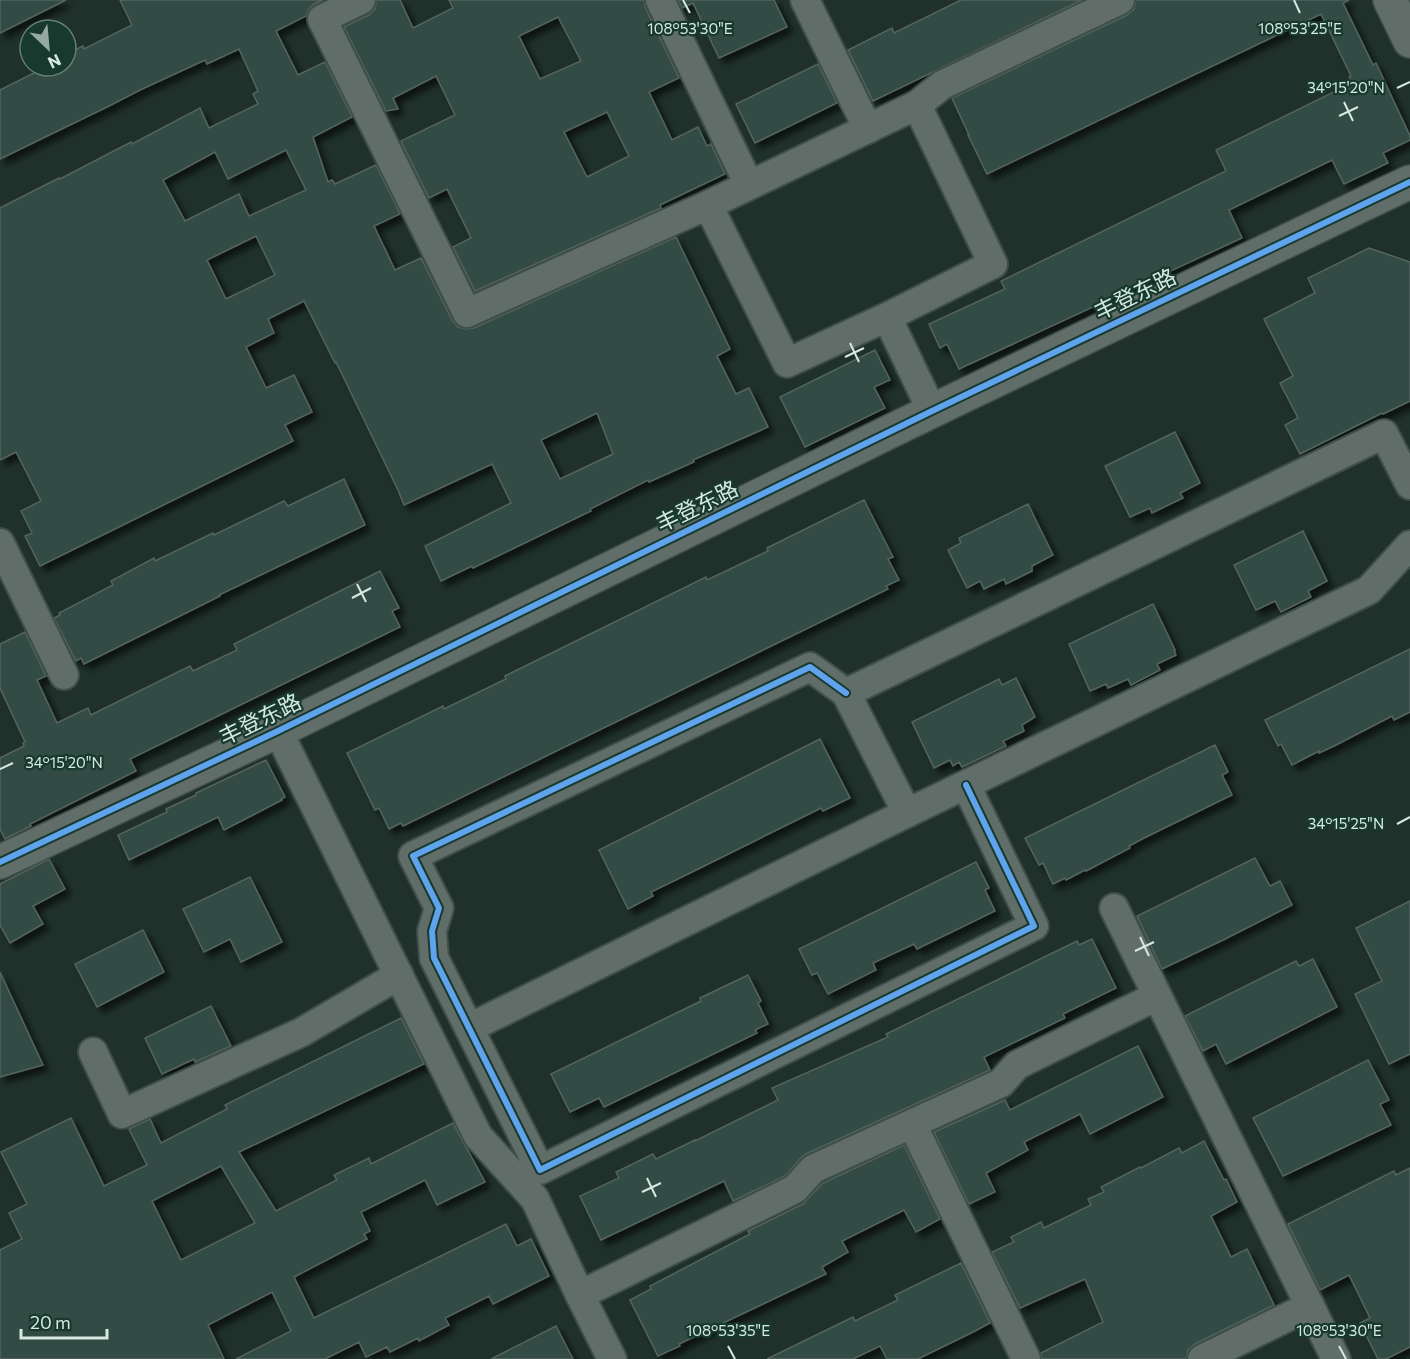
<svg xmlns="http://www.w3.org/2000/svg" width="1410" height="1359" viewBox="0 0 1410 1359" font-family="Commissioner,'Noto Sans SC',sans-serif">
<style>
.building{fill:#324b44;stroke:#55645f;stroke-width:1.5;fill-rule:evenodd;filter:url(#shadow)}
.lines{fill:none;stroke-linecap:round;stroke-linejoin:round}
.minor-casing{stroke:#3f4e48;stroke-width:32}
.tertiary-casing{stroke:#3f4e48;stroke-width:36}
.minor{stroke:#616d68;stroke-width:28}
.tertiary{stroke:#616d68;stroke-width:33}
.cycleway-casing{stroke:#18392e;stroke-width:10}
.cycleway{stroke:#60a3ed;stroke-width:6}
.ticks{fill:none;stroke:#d6e9e1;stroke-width:2}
.labels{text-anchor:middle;stroke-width:4.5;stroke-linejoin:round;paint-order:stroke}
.street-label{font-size:22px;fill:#d6e9e1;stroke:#18392e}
.ticks-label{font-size:15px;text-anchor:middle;fill:#d6e9e1;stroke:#18392e;stroke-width:4.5;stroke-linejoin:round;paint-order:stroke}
</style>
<defs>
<filter id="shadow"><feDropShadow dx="5.5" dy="5.5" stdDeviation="3" flood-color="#0009"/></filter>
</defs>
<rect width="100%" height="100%" fill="#20312b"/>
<g class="building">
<path d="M0,0H66L0,33Z"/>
<path d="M120,0H323L314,4L309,9L306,16L276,31L298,75L325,62L352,117L313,137L328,182L332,180L335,184L376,165L400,214L374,226L395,270L421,258L452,320L458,327L466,329L474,328L676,237L730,349L717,356L736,394L749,388L768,427L693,460L694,462L649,482L648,480L590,509L591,511L473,568L472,566L441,581L425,546L511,503L492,464L404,505L398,490L336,362L335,363L304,301L268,319L274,333L246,347L266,388L294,375L312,412L285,425L293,441L40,566L25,536L32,533L21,511L41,501L16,452L0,460V208L59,178L60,179L131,142L132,144L200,108L209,128L258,104L253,94L258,91L239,49L207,64L205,60L140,90L109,106L0,159V90L48,66H66V54L83,46L84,49L132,25ZM286,150L306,190L249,216L239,194L185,221L163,180L215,152L228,179ZM256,236L275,275L226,299L207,260ZM597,413L613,454L560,479L541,440Z"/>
<path d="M377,0H400L413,28L453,8L449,0H644L645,7L679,78L649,92L672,140L698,127L707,146L711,144L725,174L660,205L661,208L475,291L453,247L471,238L447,189L429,198L401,141L455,115L436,76L393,98L398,109L386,111L344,27L369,15L375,9ZM558,17L581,61L540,79L519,36ZM607,112L629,156L587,177L564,132Z"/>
<path d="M678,0H774L787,27L719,58L693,3L682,8Z"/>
<path d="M961,0H1082L873,101L848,50L892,28L894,33Z"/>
<path d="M1136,0H1349L1343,3L1373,65L1376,63L1410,136V140L1383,153L1388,163L1344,184L1332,160L1229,210L1242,238L959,369L947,344L940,348L929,324L1005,289L1001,281L1226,171L1216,150L1352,83L1349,77L1351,76L1321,14L987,174L968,135H969L952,98L1127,15L1134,9Z"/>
<path d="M818,64L837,103L755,143L736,104Z"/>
<path d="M1369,248L1410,262V401L1383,414L1382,413L1300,454L1285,425L1298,418L1280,383L1293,376L1264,319L1315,293L1308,278Z"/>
<path d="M875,350L890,380L874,387L885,408L805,447L780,397Z"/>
<path d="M1175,432L1200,483L1180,493L1183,498L1152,513L1150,508L1130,517L1105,466Z"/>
<path d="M344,479L365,525L219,595L220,596L84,664L81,658L76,661L54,618L60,615L59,613L113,585L111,581L154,558L155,561L213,533L214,535L284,501L288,506Z"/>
<path d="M864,500L893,557L888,559L899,580L886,586L888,589L403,826L401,823L389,829L379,808L375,810L347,753L443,706L444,709L506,679L505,676L706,577L707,580L768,551L767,548Z"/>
<path d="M1028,504L1053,555L1032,566V571L1006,584L1004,579L984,589L980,581L967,588L948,550L961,543L959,538Z"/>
<path d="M1303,531L1327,581L1308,591L1311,597L1281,612L1275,601L1256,610L1234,565Z"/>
<path d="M380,571L399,608L392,611L400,627L130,759L136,771L30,824L31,826L5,839L0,829V758L24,746L23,743L25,742L0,688V644L25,632L46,676L37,680L57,723L88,708L91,715L190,666L193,671L237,650L234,644Z"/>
<path d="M1153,604L1175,650H1174L1176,655L1157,664L1160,670L1131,685L1128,679L1108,688L1106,684L1090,691L1069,644Z"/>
<path d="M1410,649V712L1394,720L1392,716L1334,746L1319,753V751L1292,765L1281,744L1278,746L1265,720Z"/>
<path d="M1016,678L1035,717L1022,725L1024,731L1003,741L1006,746L962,767L959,762L953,766L950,760L934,768L912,722L999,679L1002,685Z"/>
<path d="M820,739L850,798L823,811L821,808L692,872L651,892L653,896L628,909L599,850Z"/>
<path d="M1215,745L1228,772L1222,775L1232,795L1142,839L1129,846L1130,848L1086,871L1085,870L1066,880L1065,878L1053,884L1043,863L1039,865L1025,838Z"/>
<path d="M266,760L285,797L281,799L282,800L224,830L218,817L129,860L118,835L167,812L166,809L196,795V793Z"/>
<path d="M1255,858L1270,886L1280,881L1292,905L1223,940L1162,969L1137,916Z"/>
<path d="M49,859L65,889L33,906L43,924L10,943L0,925V884Z"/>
<path d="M976,862L989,888L985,890L995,911L917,949L914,944L873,963L876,970L828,994L817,973L812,975L799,949Z"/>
<path d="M250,877L282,942L241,962L230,939L204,952L183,909Z"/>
<path d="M1410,901V1054L1389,1064L1355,994L1382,981L1356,928Z"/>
<path d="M143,930L164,972L97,1007L75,964Z"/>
<path d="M1092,939L1116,988L1063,1014L1065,1018L984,1057L990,1070L806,1154L801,1158L785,1176L733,1201L724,1181L601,1240L580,1196L619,1178L616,1172L653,1154L656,1159L695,1140V1141L778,1100L772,1088L888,1037L886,1034L1077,941L1079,945Z"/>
<path d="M1313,959L1337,1007L1226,1064L1216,1044L1203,1051L1185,1016L1296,961L1299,966Z"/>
<path d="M0,972L43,1065L0,1077Z"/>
<path d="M748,975L761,1001L758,1003L768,1024L755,1030L757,1033L604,1107L599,1098L570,1112L551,1074L701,1001L700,998Z"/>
<path d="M211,1006L231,1046L195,1062L194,1059L162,1074L145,1038Z"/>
<path d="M401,1018L424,1064L239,1152L276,1211L337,1180L334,1175L369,1158L371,1164L453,1123L485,1182L437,1205L425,1180L361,1212L370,1231L364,1234L367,1239L294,1277L314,1318L506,1224L517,1246L531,1239L549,1276L493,1304L489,1296L445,1318L449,1325L419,1341L418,1338L390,1352L387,1347L366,1357L359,1342L325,1359H236L291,1331L272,1292L208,1325L224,1359H0V1250L22,1239L9,1213L27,1204L1,1152L71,1118L104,1186L147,1165L129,1129L150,1119L161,1143L227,1109L225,1105ZM221,1166L255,1223L181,1260L152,1201Z"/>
<path d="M1138,1046L1163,1097L1090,1134L1080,1114L1024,1142L1028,1150L986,1173L995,1192L969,1204L934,1132L1005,1100L1010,1110Z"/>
<path d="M1368,1060L1389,1100L1380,1104L1391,1125L1283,1176L1253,1118Z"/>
<path d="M1204,1141L1224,1180L1226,1179L1237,1202L1211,1216L1231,1257L1247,1249L1274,1305L1195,1344L1188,1350L1186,1359H1042L1041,1353L1103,1322L1085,1279L1020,1308L992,1252L1014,1242L1011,1237L1041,1222L1044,1228L1091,1205L1088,1199L1104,1192L1101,1187L1140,1167L1141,1168L1179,1148L1182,1153Z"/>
<path d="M904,1145L940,1219L916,1232L904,1210L842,1241L848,1252L822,1267L826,1274L679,1344L680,1346L658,1356L630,1300L651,1289L650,1286L750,1234L748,1231L803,1204L823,1183Z"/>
<path d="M1410,1168V1347L1386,1359H1378L1360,1323L1370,1318L1349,1275L1320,1290L1288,1224L1394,1171L1396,1175Z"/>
<path d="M961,1263L990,1323L973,1332L918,1359H887L880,1346L853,1359H767L853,1317L855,1321L898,1300L895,1295Z"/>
<path d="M556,1326L573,1359H491Z"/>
</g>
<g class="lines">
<g class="minor-casing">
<g id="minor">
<path d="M361,0L322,19L467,313L708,205"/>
<path d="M660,0L749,185"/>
<path d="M805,0L868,129"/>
<path d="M917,105L942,85L1120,0"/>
<path d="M887,317L787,363L708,205L917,105L993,264L887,317L932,411"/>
<path d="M0,543L64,675"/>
<path d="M846,693L810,667L413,856L439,908L432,931L434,958L540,1170L1034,926L966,785"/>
<path d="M278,731L478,1136L535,1199L580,1295L612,1359"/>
<path d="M907,813L846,693L1384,434L1410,485"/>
<path d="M1114,908L1336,1359"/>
<path d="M469,1028L907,813L1369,590L1410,545"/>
<path d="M93,1052L122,1114L302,1032L399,975"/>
<path d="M912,1124L1026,1359"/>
<path d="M580,1295L795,1189L813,1169L1001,1083L1017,1065L1157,996"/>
<path d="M1202,1359L1310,1306"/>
</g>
</g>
<g class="tertiary-casing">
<g id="tertiary">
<path d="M1390,0L1410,41"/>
<path d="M0,862L278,731L932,411L1410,182"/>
</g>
</g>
<use href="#minor" class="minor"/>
<use href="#tertiary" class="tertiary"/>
<g class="cycleway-casing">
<g id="cycleway">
<path d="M846,693L810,667L413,856L439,908L432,931L434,958L540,1170L1034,926L966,785"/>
<path d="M0,862L278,731L932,411L1410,182"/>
</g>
</g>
<use href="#cycleway" class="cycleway"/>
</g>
<path class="ticks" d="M683,0L690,13M1294,0L1300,13M1397,88L1410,82M1344,102L1353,121M1339,116L1358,107M850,343L859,362M845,357L864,348M357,584L366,602M352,598L371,588M0,769L13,763M1397,824L1410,817M1140,937L1149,956M1135,951L1154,942M647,1178L656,1197M642,1192L661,1183M728,1346L735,1359M1339,1346L1346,1359"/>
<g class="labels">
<g class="street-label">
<text transform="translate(1135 294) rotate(-26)" y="8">丰登东路</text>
<text transform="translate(697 506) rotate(-26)" y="8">丰登东路</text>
<text transform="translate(260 719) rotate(-26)" y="8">丰登东路</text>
</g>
</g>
<g class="ticks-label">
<text x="690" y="34">108°53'30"E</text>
<text x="1300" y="34">108°53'25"E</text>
<text x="1346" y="93">34°15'20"N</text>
<text x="64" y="768">34°15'20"N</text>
<text x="1346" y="829">34°15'25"N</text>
<text x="728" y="1336">108°53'35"E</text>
<text x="1339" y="1336">108°53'30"E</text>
</g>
<g transform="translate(48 48) rotate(154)"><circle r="28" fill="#18392e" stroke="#647f76" stroke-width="1.5"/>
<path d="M0-4.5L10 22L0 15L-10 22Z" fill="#96a9a1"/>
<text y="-9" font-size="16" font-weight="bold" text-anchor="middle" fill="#d6e9e1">N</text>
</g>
<path d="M21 1329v9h86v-9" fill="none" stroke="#d6e9e1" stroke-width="3"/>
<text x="30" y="1329" font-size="18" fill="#d6e9e1" stroke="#18392e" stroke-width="4.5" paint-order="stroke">20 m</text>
</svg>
